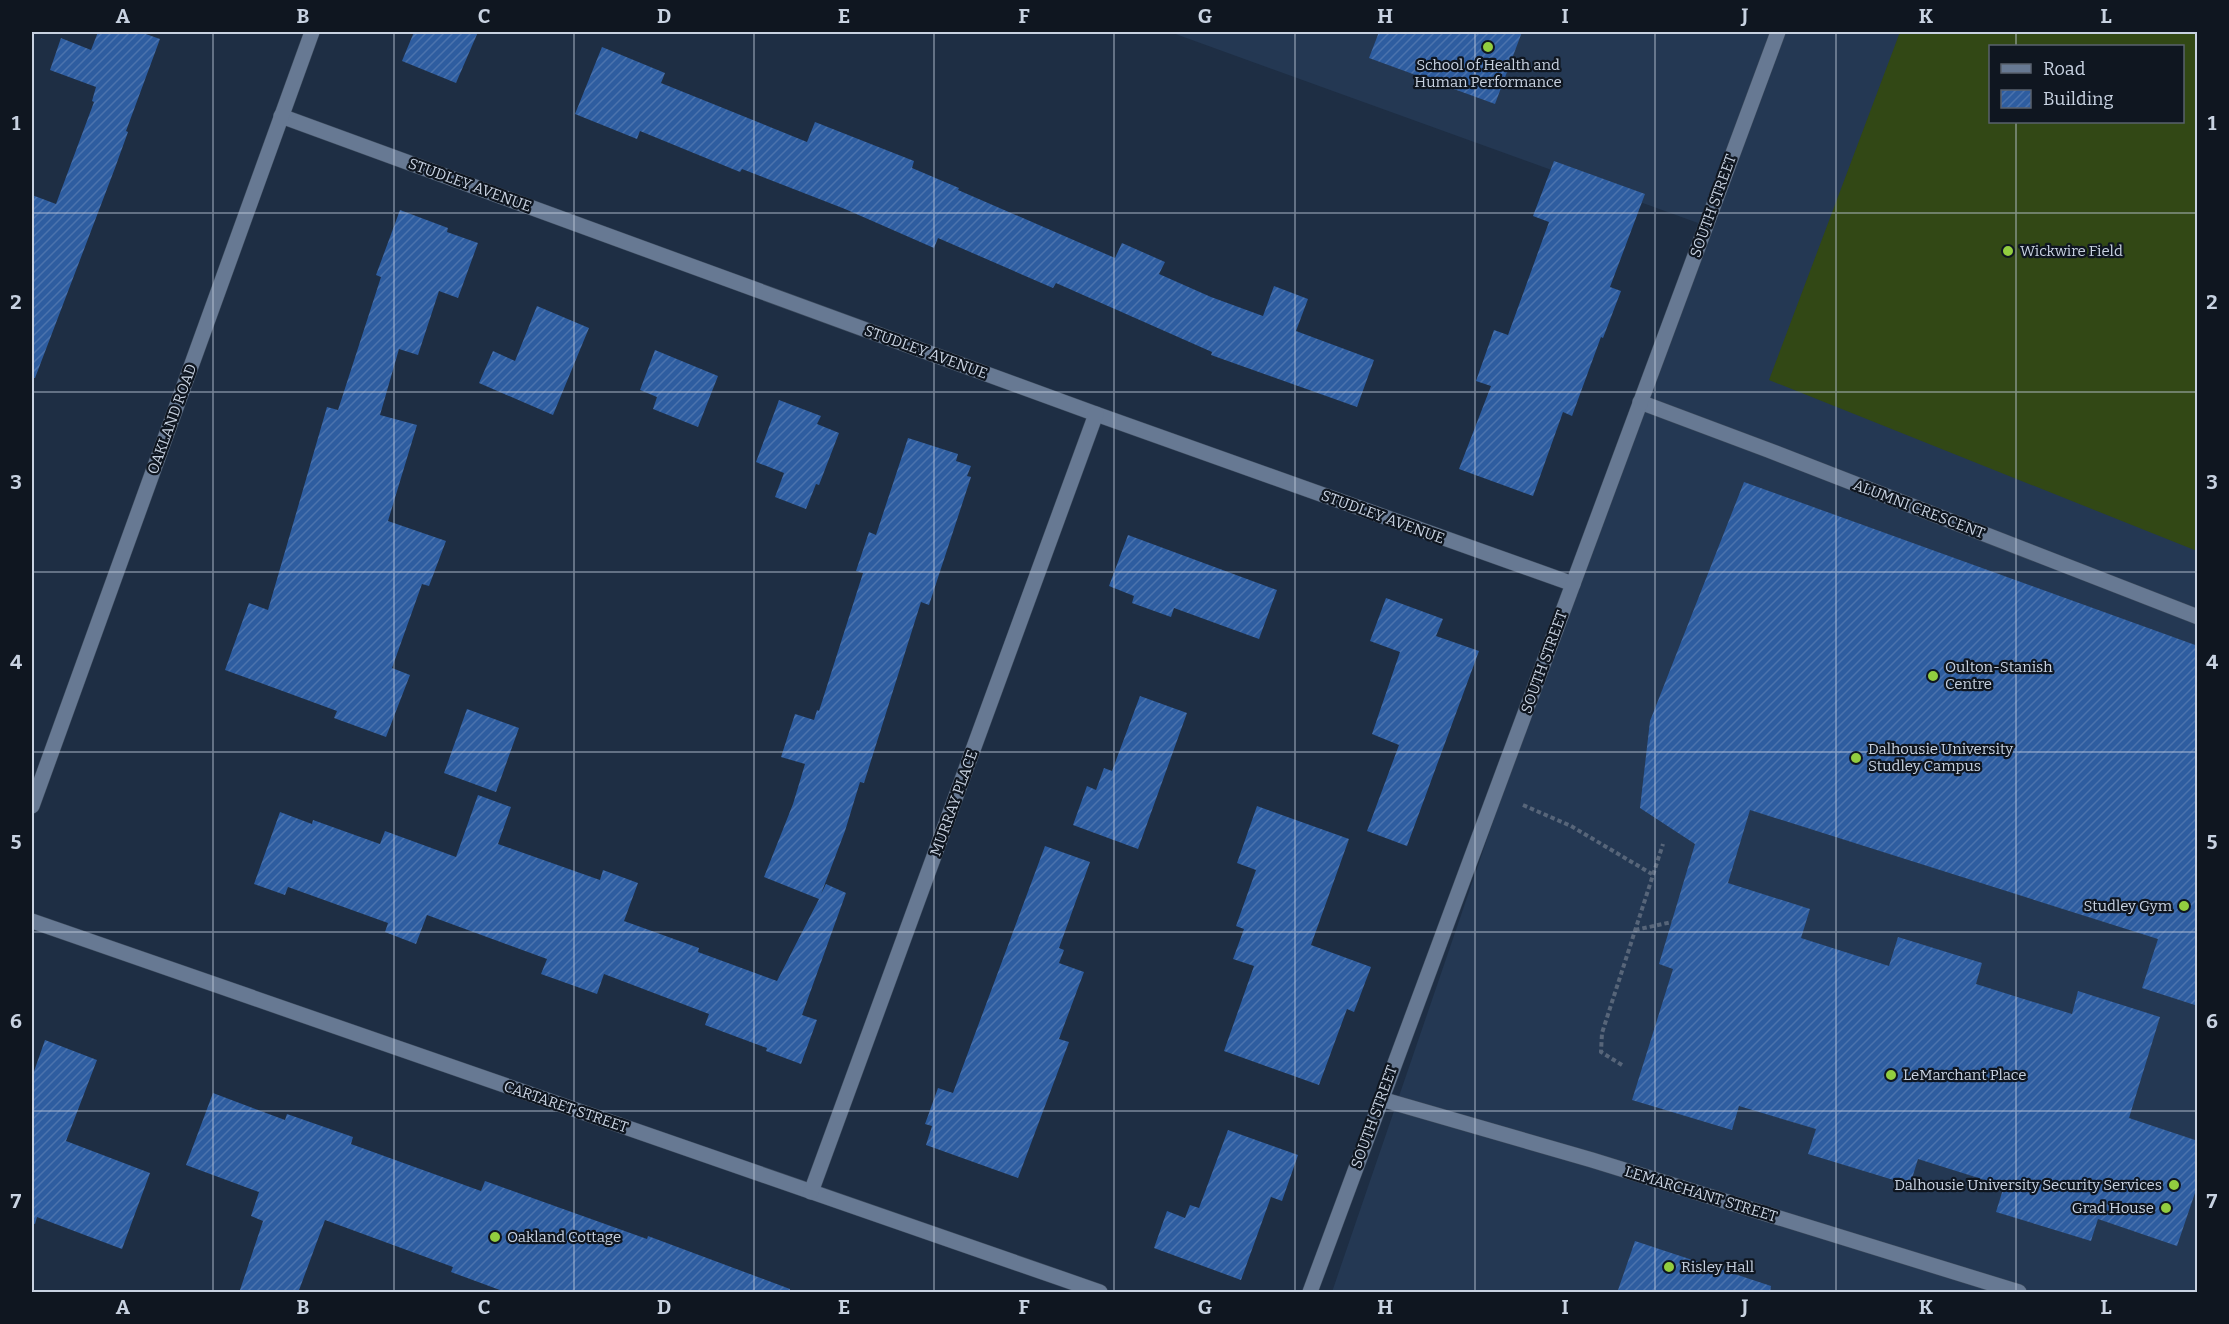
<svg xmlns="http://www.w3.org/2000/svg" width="2229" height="1324" viewBox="0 0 2229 1324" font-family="Bitter,serif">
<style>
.built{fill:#243853;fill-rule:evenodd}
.grass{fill:#324815;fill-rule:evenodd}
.building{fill:url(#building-hatch)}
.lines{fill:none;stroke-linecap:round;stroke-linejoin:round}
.service-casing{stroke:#3d4b5d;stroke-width:16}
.minor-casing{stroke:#3d4b5d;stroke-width:16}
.secondary-casing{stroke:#3d4b5d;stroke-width:16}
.path{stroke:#576579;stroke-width:4;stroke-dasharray:4.5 3;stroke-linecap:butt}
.service{stroke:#677993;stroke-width:15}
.minor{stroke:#677993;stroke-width:15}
.secondary{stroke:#677993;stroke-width:15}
.grid{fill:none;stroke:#c8d2e1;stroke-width:1.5;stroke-opacity:0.55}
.poi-dot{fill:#92cd3f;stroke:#0f1620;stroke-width:2}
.labels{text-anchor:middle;stroke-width:4.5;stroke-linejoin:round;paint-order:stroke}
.poi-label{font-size:15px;fill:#c8d2e1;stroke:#0f1620;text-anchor:start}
.street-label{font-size:15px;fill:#c8d2e1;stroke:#0f1620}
.neatline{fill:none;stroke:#c8d2e1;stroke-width:2}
.grid-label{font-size:20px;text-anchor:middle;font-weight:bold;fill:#c8d2e1}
</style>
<defs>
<pattern id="building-hatch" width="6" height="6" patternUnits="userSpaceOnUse" patternTransform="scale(1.5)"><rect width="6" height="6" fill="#2e5da0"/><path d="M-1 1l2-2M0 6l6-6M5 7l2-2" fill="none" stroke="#4b73ad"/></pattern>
</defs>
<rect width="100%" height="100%" fill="#1e2e44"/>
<path class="built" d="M1170,32H2197V1292H1332L1698,223ZM1990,46H2182V122H1990Z"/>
<path class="grass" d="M1900,32H2197V551L1769,380ZM1990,46H2182V122H1990Z"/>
<g class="building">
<path d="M98,32H140L160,39L126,131L128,132L115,168L35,378H32V195L56,204L94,102L92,101L96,87L50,70L61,38L91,50Z"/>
<path d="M414,32H478L456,83L402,61Z"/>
<path d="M1379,32H1522L1495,104L1369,58Z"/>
<path d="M602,47L665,73L661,83L807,142L815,122L914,161L912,168L959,188L958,190L1115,258L1122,243L1165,262L1159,274L1211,297L1263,316L1274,286L1308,299L1296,331L1374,360L1357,407L1211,355L1212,352L1056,283L1053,288L938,238L934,248L845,209L742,169L740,172L640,131L637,139L575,114Z"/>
<path d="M1554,161L1645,194L1610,287L1621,291L1603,338L1601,337L1572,416L1563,412L1533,496L1459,469L1491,386L1476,381L1494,330L1508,335L1549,222L1533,216Z"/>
<path d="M400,210L448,228L447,232L478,243L458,298L439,291L418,355L399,349L380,415L417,425L388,521L446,541L429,586L422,584L392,668L410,675L386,737L334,718L337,711L225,670L249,603L268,610L327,407L338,410L381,277L376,275Z"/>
<path d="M537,306L589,328L553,415L479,383L493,351L515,361Z"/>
<path d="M655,350L718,376L698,427L653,409L657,397L640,390Z"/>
<path d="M779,400L821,416L817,424L839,433L819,485L816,484L806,509L775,497L784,473L756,462Z"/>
<path d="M908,438L958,454L956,461L971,466L967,476L971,477L929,605L921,602L864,783L860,782L845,831L821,894L826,884L846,893L802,1015L817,1020L801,1064L766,1051L767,1048L705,1025L709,1014L604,974L597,994L541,974L547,959L427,915L416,944L385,932L388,923L288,887L285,895L254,884L280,812L312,824L313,820L380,844L385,831L456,857L478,795L511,807L498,844L600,880L603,870L638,883L624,921L699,948L698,952L777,981L819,899L764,877L793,804L805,764L781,757L795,714L814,720L817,710L819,711L863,573L856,571L869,532L876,535Z"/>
<path d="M1744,482L2198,646V1006L2142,988L2158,939L1750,810L1728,883L1810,909L1801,938L1889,966L1898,937L1982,963L1976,984L2072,1014L2078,991L2160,1017L2129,1118L2198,1141V1184L2177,1246L2098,1219L2091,1241L1996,1212L2004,1186L1918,1159L1910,1185L1808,1154L1816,1129L1739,1106L1732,1130L1632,1100L1673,969L1659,964L1695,844L1640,808L1650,721Z"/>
<path d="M1128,535L1277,590L1259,639L1174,608L1171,617L1132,603L1134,596L1109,586Z"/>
<path d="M1386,598L1443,619L1436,636L1479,651L1407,846L1367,831L1399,745L1372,734L1400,652L1370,641Z"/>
<path d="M1140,696L1187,713L1138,849L1073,825L1087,786L1096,790L1104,768L1112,771Z"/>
<path d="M467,709L519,728L496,792L444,773Z"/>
<path d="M1257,806L1349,839L1311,945L1371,967L1354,1012L1347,1009L1319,1085L1224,1051L1254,966L1233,959L1244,929L1236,926L1256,870L1237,863Z"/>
<path d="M1045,846L1090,862L1059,948L1064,950L1059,963L1084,972L1059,1039L1069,1042L1018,1178L926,1145L932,1126L925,1124L938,1088L953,1093Z"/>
<path d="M45,1040L97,1060L66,1141L150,1173L122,1249L37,1217L35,1224L32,1223V1077Z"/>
<path d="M213,1093L285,1120L287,1114L353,1137L351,1144L481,1191L485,1181L647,1239L648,1236L790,1289V1293H508L451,1272L453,1267L325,1220L298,1293H239L263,1221L251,1216L259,1192L186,1165Z"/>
<path d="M1228,1130L1298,1155L1282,1201L1271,1197L1241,1280L1154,1248L1167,1211L1185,1218L1190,1205L1199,1208Z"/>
<path d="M1635,1241L1771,1286L1770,1293H1617Z"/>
</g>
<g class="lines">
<g class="service-casing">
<path id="service" d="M1640,402L1768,450L2198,617"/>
</g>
<g class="minor-casing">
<g id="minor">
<path d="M281,116L1096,414L1573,584"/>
<path d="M32,806L312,32"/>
<path d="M32,921L1100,1292"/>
<path d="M1381,1099L1592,1160L2019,1292"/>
<path d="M811,1192L1096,414"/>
</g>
</g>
<g class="secondary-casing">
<path id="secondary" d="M1310,1292L1778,32"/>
</g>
<g class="path">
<path d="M1523,805L1571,826L1652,874"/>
<path d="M1635,930L1672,922"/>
<path d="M1622,1065L1601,1052L1602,1033L1663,844"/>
</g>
<use href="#service" class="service"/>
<use href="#minor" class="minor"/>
<use href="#secondary" class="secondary"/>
</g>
<path class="grid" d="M213,32V1292M394,32V1292M574,32V1292M754,32V1292M934,32V1292M1114,32V1292M1295,32V1292M1475,32V1292M1655,32V1292M1836,32V1292M2016,32V46M2016,122V1292M32,213H2198M32,392H2198M32,572H2198M32,752H2198M32,932H2198M32,1111H2198"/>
<g class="poi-dot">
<circle cx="1488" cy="47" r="6"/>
<circle cx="2008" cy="251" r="6"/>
<circle cx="1933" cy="676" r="6"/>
<circle cx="1856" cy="758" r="6"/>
<circle cx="2184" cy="906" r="6"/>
<circle cx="1891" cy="1075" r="6"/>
<circle cx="2174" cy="1185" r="6"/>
<circle cx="2166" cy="1208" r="6"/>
<circle cx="495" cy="1237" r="6"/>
<circle cx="1669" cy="1267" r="6"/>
</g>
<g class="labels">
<g class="poi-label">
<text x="1488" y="70" text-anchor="middle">School of Health and<tspan x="1488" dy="17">Human Performance</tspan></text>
<text x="2020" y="256">Wickwire Field</text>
<text x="1945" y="672">Oulton-Stanish<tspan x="1945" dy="17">Centre</tspan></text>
<text x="1868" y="754">Dalhousie University<tspan x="1868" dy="17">Studley Campus</tspan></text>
<text x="2172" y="911" text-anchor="end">Studley Gym</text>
<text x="1903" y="1080">LeMarchant Place</text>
<text x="2162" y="1190" text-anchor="end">Dalhousie University Security Services</text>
<text x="2154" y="1213" text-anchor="end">Grad House</text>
<text x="507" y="1242">Oakland Cottage</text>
<text x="1681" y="1272">Risley Hall</text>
</g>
<g class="street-label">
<text transform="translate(470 185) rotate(20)" y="5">STUDLEY AVENUE</text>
<text transform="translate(1713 206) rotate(-70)" y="5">SOUTH STREET</text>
<text transform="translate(926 352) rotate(20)" y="5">STUDLEY AVENUE</text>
<text transform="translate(172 419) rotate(-70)" y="5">OAKLAND ROAD</text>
<text transform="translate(1919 509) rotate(21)" y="5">ALUMNI CRESCENT</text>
<text transform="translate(1383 517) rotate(20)" y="5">STUDLEY AVENUE</text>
<text transform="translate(1544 662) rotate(-70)" y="5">SOUTH STREET</text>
<text transform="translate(954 803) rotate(-70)" y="5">MURRAY PLACE</text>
<text transform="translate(566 1107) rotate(19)" y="5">CARTARET STREET</text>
<text transform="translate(1374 1117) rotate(-70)" y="5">SOUTH STREET</text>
<text transform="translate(1701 1194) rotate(17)" y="5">LEMARCHANT STREET</text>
</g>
</g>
<rect width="2229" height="1324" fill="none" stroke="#0f1620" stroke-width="66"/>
<rect x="1989" y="45" width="195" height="78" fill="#0f1620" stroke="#59616d" stroke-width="1.5"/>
<rect x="2001" y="64" width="30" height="9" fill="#677993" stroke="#59616d" stroke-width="1.5"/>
<text x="2043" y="75" font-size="18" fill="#c8d2e1">Road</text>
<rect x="2001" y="90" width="30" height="18" fill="url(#building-hatch)" stroke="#59616d" stroke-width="1.5"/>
<text x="2043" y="105" font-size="18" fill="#c8d2e1">Building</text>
<rect x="33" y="33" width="2163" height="1258" class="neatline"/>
<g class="grid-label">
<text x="123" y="23">A</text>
<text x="303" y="23">B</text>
<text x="484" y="23">C</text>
<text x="664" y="23">D</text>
<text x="844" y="23">E</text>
<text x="1024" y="23">F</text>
<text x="1205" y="23">G</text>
<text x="1385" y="23">H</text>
<text x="1565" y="23">I</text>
<text x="1745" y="23">J</text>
<text x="1926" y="23">K</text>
<text x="2106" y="23">L</text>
<text x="16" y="130">1</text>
<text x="2212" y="130">1</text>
<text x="16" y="309">2</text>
<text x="2212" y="309">2</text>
<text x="16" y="489">3</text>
<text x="2212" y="489">3</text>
<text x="16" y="669">4</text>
<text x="2212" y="669">4</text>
<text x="16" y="849">5</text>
<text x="2212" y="849">5</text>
<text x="16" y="1028">6</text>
<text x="2212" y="1028">6</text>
<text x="16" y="1208">7</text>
<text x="2212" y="1208">7</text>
<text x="123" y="1314">A</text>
<text x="303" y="1314">B</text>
<text x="484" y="1314">C</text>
<text x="664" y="1314">D</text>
<text x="844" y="1314">E</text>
<text x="1024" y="1314">F</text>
<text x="1205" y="1314">G</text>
<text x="1385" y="1314">H</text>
<text x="1565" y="1314">I</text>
<text x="1745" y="1314">J</text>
<text x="1926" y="1314">K</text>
<text x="2106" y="1314">L</text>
</g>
</svg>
